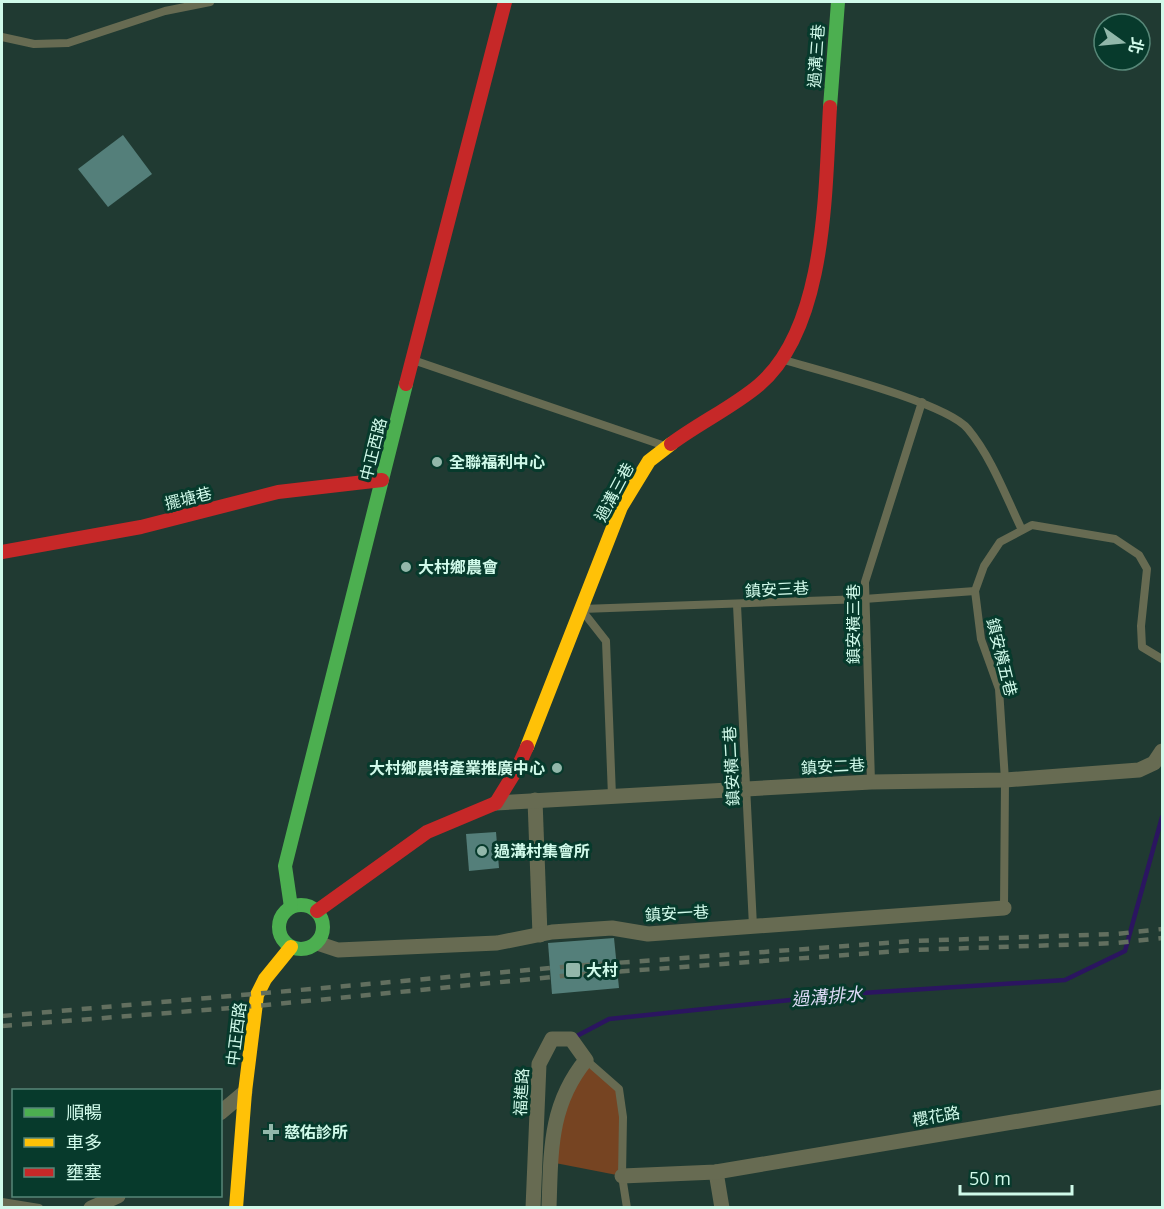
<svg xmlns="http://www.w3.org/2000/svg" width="1164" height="1209" viewBox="0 0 1164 1209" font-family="'Open Sans','Noto Sans TC',sans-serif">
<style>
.green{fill:#764422}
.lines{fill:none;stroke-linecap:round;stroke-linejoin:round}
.stream{stroke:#2b1560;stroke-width:4.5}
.building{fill:#547f7a}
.lane{stroke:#676b52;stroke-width:8}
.street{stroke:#676b52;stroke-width:15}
.fast{stroke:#4caf50;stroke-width:14}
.slow{stroke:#ffc107;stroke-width:14}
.jam{stroke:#c62828;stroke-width:14}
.rail{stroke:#626f5f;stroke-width:4.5;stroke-dasharray:10 10;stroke-linecap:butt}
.poi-dot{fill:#92b7aa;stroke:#073a2c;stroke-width:2}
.labels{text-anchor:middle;stroke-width:6;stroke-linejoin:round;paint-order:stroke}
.street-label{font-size:16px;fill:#d0faea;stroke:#073a2c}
.poi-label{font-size:16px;font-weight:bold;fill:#d0faea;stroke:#073a2c;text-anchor:start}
.water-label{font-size:18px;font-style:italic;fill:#dedbf8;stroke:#073a2c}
</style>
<rect width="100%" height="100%" fill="#203a32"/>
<path class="green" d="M586,1060L619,1089L622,1176L550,1162L570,1079Z"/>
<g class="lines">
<path class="stream" d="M573,1038L609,1019L847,994L1065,980L1125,951L1162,817"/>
</g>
<g class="building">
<path d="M123,135L152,174L108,207L78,169Z"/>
<path d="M496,832L499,868L469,871L466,834Z"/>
<path d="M614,938L619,988L552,994L548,943Z"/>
</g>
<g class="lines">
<g class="lane">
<path d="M2,37L34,44L68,43L165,11L210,2"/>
<path d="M413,360L665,446"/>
<path d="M784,360C821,371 947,403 968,429C992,458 1006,497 1022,530"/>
<path d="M737,605L753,926"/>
<path d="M582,609L864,599L975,591"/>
<path d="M584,613L606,641L612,796"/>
<path d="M871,782L865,582L922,402"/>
<path d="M1004,908L1005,780L999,689L981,639L975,591L984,566L1000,542L1032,525L1115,539L1139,555L1147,569L1141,626L1142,647L1162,659"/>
<path d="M586,1060L619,1089L623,1117L622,1176L627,1208"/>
<path d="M2,1202L39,1208"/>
</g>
<g class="street">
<path d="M535,800L540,935"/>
<path d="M496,803L871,782L1005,780L1139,770L1154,763L1162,751"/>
<path d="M317,943L338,950L497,943L552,932L612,928L648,934L1004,908"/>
<path d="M220,1113L245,1092"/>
<path d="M716,1172L722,1208"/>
<path d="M622,1176L716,1172L1162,1097"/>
<path d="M91,1208L118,1196"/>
<path d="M533,1208L539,1064L552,1039H571L586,1060C549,1105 551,1152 549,1208"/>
</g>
<g class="fast">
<path d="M830,107L838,2"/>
<circle cx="301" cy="927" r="22"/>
<path d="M291,907L285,866L406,384"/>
</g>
<g class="slow">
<path d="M527,747L621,507L649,461L671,444"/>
<path d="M236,1208L245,1092L257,995L265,979L291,947"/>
</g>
<g class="jam">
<path d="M406,384L505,2"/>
<path d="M671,444C699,423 733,407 759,385C827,327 825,189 830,107"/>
<path d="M2,552L141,527L278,492L382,480"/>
<path d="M317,911L427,832L496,803L518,767L527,747"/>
</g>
<g class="rail">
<path d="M2,1016L574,966L913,941L1116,934L1162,929"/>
<path d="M2,1026L256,1006L573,975L913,950L1117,943L1162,938"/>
</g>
</g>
<g class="poi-dot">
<circle cx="437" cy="462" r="6"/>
<circle cx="406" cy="567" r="6"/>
<circle cx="557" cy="768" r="6"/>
<circle cx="482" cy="851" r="6"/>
<rect x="565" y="962" width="16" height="16" rx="3"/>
<path d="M268 1123h6v6h6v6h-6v6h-6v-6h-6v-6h6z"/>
</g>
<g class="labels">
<g class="street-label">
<text transform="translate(816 56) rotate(-86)" y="6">過溝三巷</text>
<text transform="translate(373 449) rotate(-76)" y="6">中正西路</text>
<text transform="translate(614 492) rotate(-62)" y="6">過溝三巷</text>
<text transform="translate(188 498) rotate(-14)" y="6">擺塘巷</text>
<text transform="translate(777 589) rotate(-3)" y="6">鎮安三巷</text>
<text transform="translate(853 624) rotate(-90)" y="6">鎮安橫三巷</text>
<text transform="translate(1002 657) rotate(76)" y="6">鎮安橫五巷</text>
<text transform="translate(731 766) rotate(-93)" y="6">鎮安橫二巷</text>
<text transform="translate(833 766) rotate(-3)" y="6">鎮安二巷</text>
<text transform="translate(677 913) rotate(-3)" y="6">鎮安一巷</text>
<text transform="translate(236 1034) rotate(-83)" y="6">中正西路</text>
<text transform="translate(521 1092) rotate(-87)" y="6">福進路</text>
<text transform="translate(936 1116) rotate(-10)" y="6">櫻花路</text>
</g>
<g class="poi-label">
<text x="449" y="468">全聯福利中心</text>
<text x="418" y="573">大村鄉農會</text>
<text x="545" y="774" text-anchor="end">大村鄉農特產業推廣中心</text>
<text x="494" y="857">過溝村集會所</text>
<text x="586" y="976">大村</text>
<text x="284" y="1138">慈佑診所</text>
</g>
<g class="water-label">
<text transform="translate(827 997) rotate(-5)" y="6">過溝排水</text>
</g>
</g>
<rect width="1164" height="1209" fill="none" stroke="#d0faea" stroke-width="6"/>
<rect x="12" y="1089" width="210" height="108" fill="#073a2c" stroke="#578778" stroke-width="1.5"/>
<rect x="24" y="1108" width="30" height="9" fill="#4caf50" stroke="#578778" stroke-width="1.5"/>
<text x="66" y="1119" font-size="18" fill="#d0faea">順暢</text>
<rect x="24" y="1138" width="30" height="9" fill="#ffc107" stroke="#578778" stroke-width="1.5"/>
<text x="66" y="1149" font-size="18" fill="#d0faea">車多</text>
<rect x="24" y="1168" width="30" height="9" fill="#c62828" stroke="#578778" stroke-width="1.5"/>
<text x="66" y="1179" font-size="18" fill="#d0faea">壅塞</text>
<g transform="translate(1122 42) rotate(105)"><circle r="28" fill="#073a2c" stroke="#578778" stroke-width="1.5"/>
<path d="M0-4.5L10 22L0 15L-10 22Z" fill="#92b7aa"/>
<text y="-9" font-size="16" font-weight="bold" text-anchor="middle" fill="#d0faea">北</text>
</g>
<path d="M960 1185v9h112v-9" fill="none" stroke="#d0faea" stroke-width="3"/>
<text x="969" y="1185" font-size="18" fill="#d0faea" stroke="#073a2c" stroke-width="4.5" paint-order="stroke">50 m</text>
</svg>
